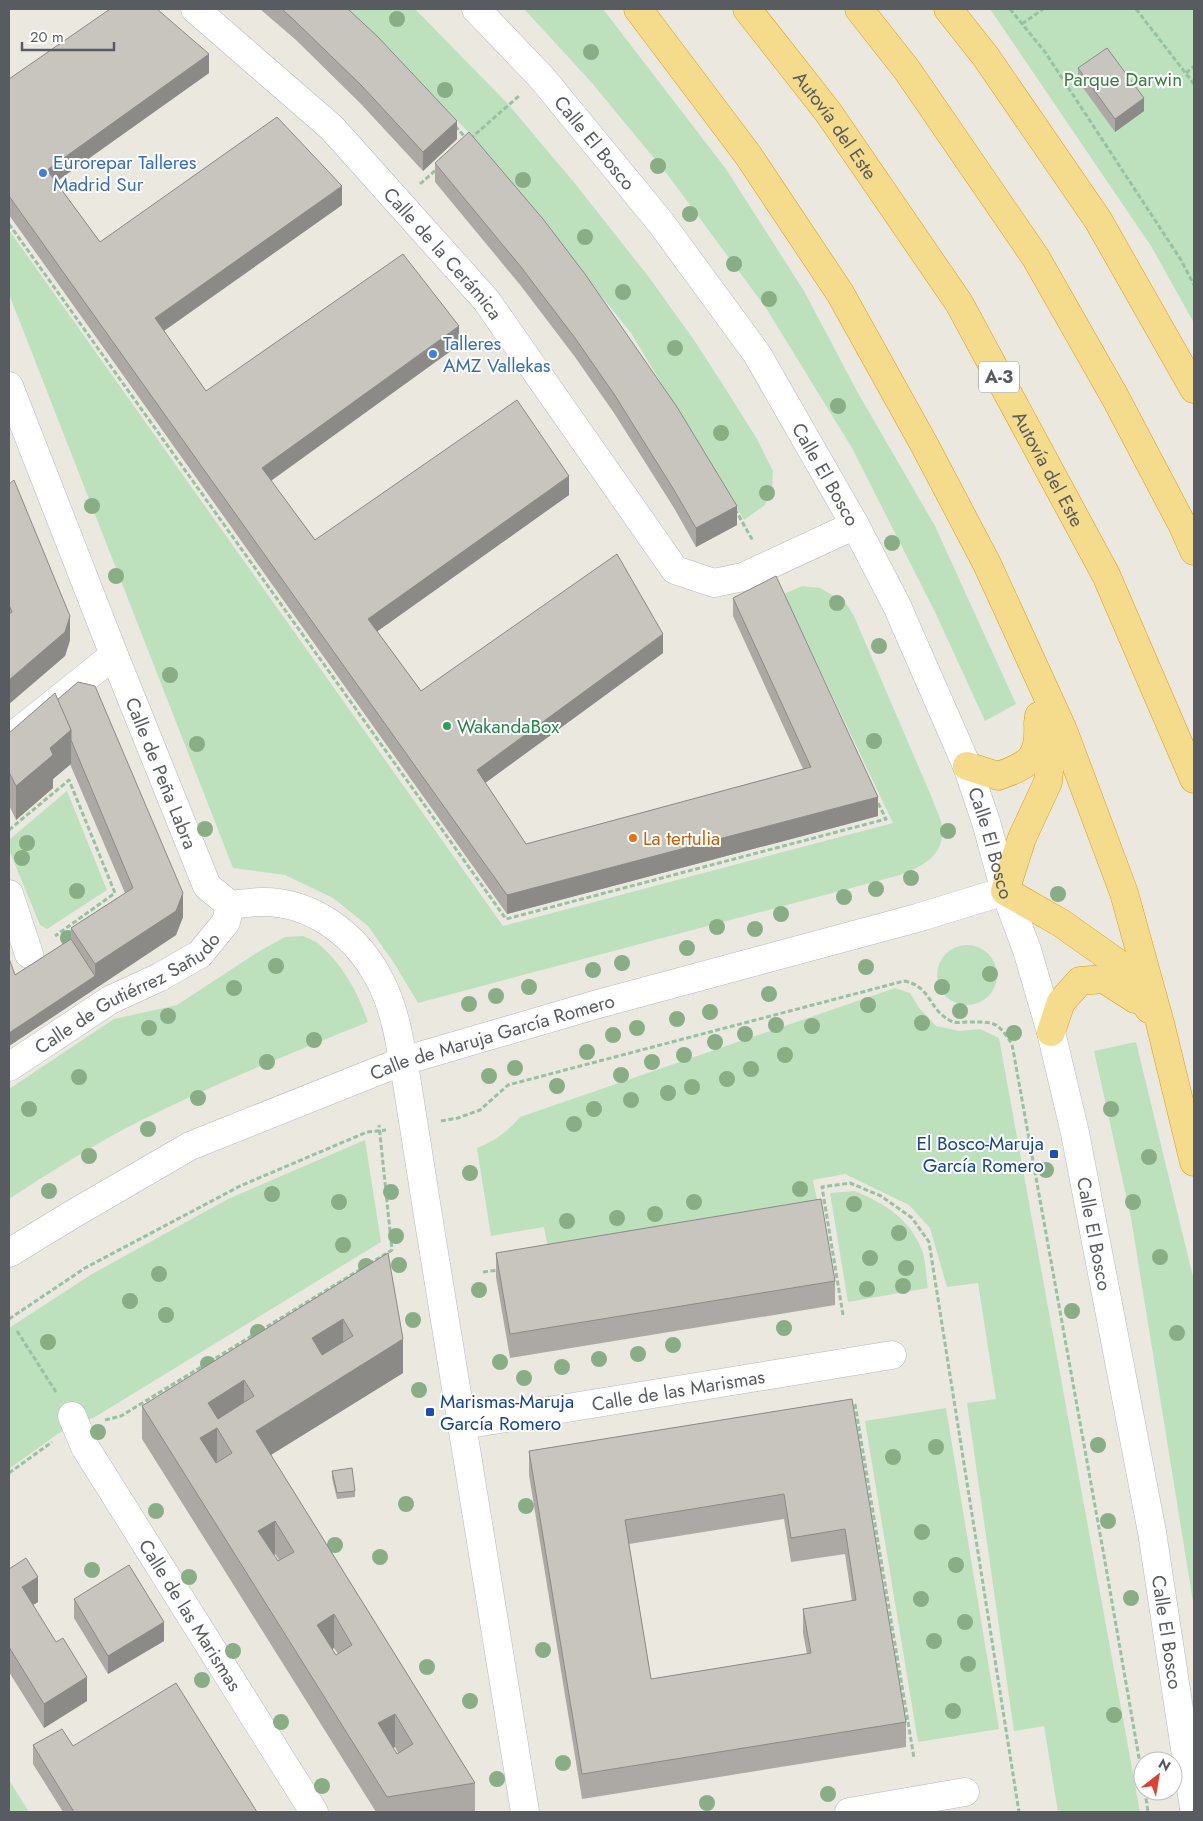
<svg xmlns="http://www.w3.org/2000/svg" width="1203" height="1821" viewBox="0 0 1203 1821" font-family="Jost,sans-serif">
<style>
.green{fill:#bde1bd}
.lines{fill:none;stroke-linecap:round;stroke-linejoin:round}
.minor-casing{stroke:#b5b7bc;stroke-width:29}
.highway-casing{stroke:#dc9c0e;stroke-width:29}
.path{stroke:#97c1a3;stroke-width:3;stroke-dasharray:5 2.5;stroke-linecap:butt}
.minor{stroke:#fff;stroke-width:28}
.highway{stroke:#f5db8c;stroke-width:28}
.tree{fill:#89ae86}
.wall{fill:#aca9a4;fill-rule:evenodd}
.shaded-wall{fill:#8c8a86}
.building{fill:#c8c5bf;stroke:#8c8a86;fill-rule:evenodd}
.shop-dot{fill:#3f7fe0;stroke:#fff;stroke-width:2}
.leisure-dot{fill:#2e9e5b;stroke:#fff;stroke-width:2}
.food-dot{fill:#e8710a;stroke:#fff;stroke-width:2}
.transit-dot{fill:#1a4fb4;stroke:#fff;stroke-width:2}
.labels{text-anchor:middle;stroke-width:4;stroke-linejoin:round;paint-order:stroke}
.shield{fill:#fff;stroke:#8a8d90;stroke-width:1}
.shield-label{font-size:18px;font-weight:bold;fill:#585c60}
.park-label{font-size:19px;fill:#397f3c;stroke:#fff}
.street-label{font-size:19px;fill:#585c60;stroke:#fff}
.shop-label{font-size:19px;fill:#366cbe;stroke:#fff;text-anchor:start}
.leisure-label{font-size:19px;fill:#27864d;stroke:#fff;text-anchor:start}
.food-label{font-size:19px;fill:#c56008;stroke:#fff;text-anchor:start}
.transit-label{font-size:19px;fill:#164399;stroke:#fff;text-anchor:end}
</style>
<rect width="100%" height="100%" fill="#ebe8e0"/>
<g class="green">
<path d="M346,9H415L508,104L577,186L648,276L694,340L727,391L757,439L773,471L772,491L765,505L744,520L631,333L473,137L365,26Z"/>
<path d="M524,9H603L726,169L804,291L858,393L935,526L1016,704L985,721L936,614L852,448L766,308L667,174L592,83Z"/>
<path d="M990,9H1194V323L1151,246Z"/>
<path d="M9,230L503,926L893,823L784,594L802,586L820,588L845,602L854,616L932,798C935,808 942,819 942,829C944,857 922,866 900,875L418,1003L394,963L368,926L333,898L285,875L233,868L9,294Z"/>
<path d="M67,791L107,890L47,929L40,925L9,850L10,839Z"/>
<path d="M303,936C309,939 316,941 320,945C344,966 358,993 368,1022C292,1053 216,1083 142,1120C96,1143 52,1171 9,1199V1089L114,1019L177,1005L258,952L285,937Z"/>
<circle cx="967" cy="975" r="30"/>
<path d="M895,988L910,993L920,1009L936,1026L959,1031L980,1029L999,1038L1140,1812H1058L1044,1726L1014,1731L967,1403L996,1399L978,1283L947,1287L930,1228L909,1205L845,1174L813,1180L819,1210L550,1257L544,1227L491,1236L477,1148C495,1141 507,1132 520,1117Z"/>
<path d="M1136,1042L1194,1281V1608L1131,1218L1094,1051Z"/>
<path d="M365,1140L381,1242L95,1417L59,1433L9,1469V1328L92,1274L228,1199Z"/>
<path d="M855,1191C885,1204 909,1218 922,1250C926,1261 926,1276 928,1288L848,1302L830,1193Z"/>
<path d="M946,1408L999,1729L918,1742L865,1421Z"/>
<path d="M9,1780L29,1812H9Z"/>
</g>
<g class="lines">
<g class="minor-casing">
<g id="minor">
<path id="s1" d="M195,9L332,128L486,300L675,570L714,583L743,577L855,525"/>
<path id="s2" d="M476,9L542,78L661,223L757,354L855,525L897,606L967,766L986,822L1005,891L1027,950L1051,1032L1075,1133L1152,1532L1194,1808"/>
<path id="s3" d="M9,386L114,655L207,886L230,905C240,904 250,902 261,902C310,901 354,933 377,975C397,1009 401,1051 408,1089C415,1133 422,1177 429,1222C461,1418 493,1615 525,1812"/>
<path d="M9,739L114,655"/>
<path d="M9,894L29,954"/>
<path id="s4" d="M9,1067L110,1000L160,977L200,954L226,922L230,905"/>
<path id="s5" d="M9,1253L73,1214L190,1146L403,1061L598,1004L917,918L1005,891"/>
<path id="s6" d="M72,1416L85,1447L314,1812"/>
<path id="s7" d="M463,1425L892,1355"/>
<path d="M849,1812L965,1792"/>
</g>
</g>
<g class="highway-casing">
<g id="highway">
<path d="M638,9L748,155L840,293L925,446L987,564L1063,730L1124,893L1160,1023L1194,1162"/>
<path id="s8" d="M747,9L828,112L959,303L1106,575L1194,779"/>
<path d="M859,9L907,70L1036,258L1115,397L1183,526L1194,551"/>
<path d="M948,9L986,57L1098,220L1194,389"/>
<path d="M1039,716L1051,749L1048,782L1022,838L1005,891L1061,923L1116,962L1149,1009"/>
<path d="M967,766L998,776C1029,765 1040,759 1038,723"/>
<path d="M1051,1032L1061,1002L1080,981L1104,979L1135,999"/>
</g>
</g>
<g class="path">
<path d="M1010,9L1045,52L1181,260L1194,285"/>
<path d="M1136,9L1194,84"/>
<path d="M1022,24L1043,9"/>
<path d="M1186,73L1194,66"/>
<path d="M455,126L466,138"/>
<path d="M470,139L520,95"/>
<path d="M420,184L438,168"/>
<path d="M9,224L506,919L886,819L876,799"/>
<path d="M735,509L753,541"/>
<path d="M9,830L69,780L115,893L55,936"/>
<path d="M441,1121L458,1118L480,1110L508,1085L904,981C932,986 928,1011 953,1022C957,1023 963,1022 968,1022C995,1022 997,1021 1012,1044L1104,1556L1143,1781"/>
<path d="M483,1272L499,1270"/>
<path d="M843,1315L822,1187L850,1183L881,1196L912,1218L929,1242L1019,1812"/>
<path d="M9,1319L85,1268L240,1186L367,1132L386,1130"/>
<path d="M17,1331L56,1392"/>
<path d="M855,1404L914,1758"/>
<path d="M105,1420L121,1416L392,1250L379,1125"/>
<path d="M9,1473L52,1442"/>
<path d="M1145,1791L1148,1812"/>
</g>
<use href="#minor" class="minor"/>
<use href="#highway" class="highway"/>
</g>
<g class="tree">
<circle cx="397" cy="19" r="8"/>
<circle cx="591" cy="52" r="8"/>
<circle cx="445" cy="90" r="8"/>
<circle cx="658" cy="166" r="8"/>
<circle cx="523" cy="180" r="8"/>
<circle cx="690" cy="214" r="8"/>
<circle cx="585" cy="237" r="8"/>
<circle cx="734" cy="264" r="8"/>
<circle cx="623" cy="292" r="8"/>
<circle cx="769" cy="299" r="8"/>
<circle cx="675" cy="348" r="8"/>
<circle cx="838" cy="406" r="8"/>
<circle cx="721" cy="433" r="8"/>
<circle cx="767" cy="493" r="8"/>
<circle cx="92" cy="506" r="8"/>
<circle cx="892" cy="543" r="8"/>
<circle cx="116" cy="576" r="8"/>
<circle cx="837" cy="603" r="8"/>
<circle cx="879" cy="646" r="8"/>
<circle cx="170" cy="675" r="8"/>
<circle cx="874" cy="741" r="8"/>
<circle cx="197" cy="744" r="8"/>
<circle cx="205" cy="829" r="8"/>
<circle cx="948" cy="831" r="8"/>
<circle cx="27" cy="843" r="8"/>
<circle cx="22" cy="858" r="8"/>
<circle cx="911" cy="878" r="8"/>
<circle cx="876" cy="889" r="8"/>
<circle cx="77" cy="891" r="8"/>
<circle cx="1058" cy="894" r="8"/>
<circle cx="844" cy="897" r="8"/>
<circle cx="781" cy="914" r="8"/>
<circle cx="717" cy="927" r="8"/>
<circle cx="755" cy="929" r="8"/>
<circle cx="68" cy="938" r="8"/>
<circle cx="687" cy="948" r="8"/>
<circle cx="622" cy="963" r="8"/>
<circle cx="276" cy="966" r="8"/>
<circle cx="866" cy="967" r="8"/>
<circle cx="593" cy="970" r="8"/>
<circle cx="990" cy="974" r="8"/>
<circle cx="529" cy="987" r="8"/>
<circle cx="942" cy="987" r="8"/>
<circle cx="234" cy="988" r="8"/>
<circle cx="769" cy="994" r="8"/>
<circle cx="496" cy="996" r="8"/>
<circle cx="469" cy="1004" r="8"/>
<circle cx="868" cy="1005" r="8"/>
<circle cx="960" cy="1011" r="8"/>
<circle cx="710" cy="1012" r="8"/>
<circle cx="168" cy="1016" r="8"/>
<circle cx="677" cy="1019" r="8"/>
<circle cx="922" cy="1023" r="8"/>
<circle cx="776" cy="1025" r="8"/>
<circle cx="812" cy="1026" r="8"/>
<circle cx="149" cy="1028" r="8"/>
<circle cx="637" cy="1028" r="8"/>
<circle cx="1014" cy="1033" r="8"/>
<circle cx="745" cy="1034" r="8"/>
<circle cx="613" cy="1035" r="8"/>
<circle cx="314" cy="1040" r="8"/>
<circle cx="715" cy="1042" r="8"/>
<circle cx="587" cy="1052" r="8"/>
<circle cx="684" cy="1055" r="8"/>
<circle cx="785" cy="1055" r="8"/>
<circle cx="267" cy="1062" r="8"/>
<circle cx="652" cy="1062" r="8"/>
<circle cx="515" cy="1068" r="8"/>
<circle cx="751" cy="1069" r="8"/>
<circle cx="621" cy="1075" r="8"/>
<circle cx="489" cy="1076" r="8"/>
<circle cx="79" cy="1077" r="8"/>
<circle cx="727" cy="1079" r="8"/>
<circle cx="557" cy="1086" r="8"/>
<circle cx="692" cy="1087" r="8"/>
<circle cx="668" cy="1093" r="8"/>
<circle cx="198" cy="1098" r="8"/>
<circle cx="631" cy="1100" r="8"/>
<circle cx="29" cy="1109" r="8"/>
<circle cx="594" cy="1109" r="8"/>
<circle cx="1111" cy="1109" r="8"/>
<circle cx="574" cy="1124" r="8"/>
<circle cx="148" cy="1129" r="8"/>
<circle cx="89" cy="1156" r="8"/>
<circle cx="1149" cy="1157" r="8"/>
<circle cx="1046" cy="1170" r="8"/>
<circle cx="470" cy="1173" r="8"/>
<circle cx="800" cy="1189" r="8"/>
<circle cx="49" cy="1191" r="8"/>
<circle cx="391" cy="1192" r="8"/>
<circle cx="272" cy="1194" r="8"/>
<circle cx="339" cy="1202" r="8"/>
<circle cx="694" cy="1202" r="8"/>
<circle cx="1133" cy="1202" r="8"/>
<circle cx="854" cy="1204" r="8"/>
<circle cx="655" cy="1214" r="8"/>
<circle cx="617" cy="1218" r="8"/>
<circle cx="567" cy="1221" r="8"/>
<circle cx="899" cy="1233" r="8"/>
<circle cx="396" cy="1236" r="8"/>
<circle cx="343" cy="1245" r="8"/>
<circle cx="1160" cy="1257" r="8"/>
<circle cx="870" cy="1258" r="8"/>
<circle cx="399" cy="1265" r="8"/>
<circle cx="366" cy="1266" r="8"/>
<circle cx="906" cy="1268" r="8"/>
<circle cx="159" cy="1274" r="8"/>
<circle cx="903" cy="1286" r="8"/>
<circle cx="867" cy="1289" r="8"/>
<circle cx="479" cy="1290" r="8"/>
<circle cx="130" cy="1301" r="8"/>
<circle cx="1072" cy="1311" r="8"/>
<circle cx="166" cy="1315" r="8"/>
<circle cx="413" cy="1320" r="8"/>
<circle cx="784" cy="1328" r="8"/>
<circle cx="258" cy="1332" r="8"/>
<circle cx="1177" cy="1333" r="8"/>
<circle cx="48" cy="1342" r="8"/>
<circle cx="673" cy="1345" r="8"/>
<circle cx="638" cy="1354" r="8"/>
<circle cx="599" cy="1359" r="8"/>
<circle cx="500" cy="1362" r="8"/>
<circle cx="208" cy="1364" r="8"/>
<circle cx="562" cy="1367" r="8"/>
<circle cx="524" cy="1378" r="8"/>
<circle cx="419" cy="1390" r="8"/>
<circle cx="98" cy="1432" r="8"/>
<circle cx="1098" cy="1445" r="8"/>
<circle cx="936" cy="1447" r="8"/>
<circle cx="893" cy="1457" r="8"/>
<circle cx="406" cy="1504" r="8"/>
<circle cx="526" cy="1506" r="8"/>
<circle cx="156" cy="1511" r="8"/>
<circle cx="1108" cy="1521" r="8"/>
<circle cx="922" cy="1532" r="8"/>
<circle cx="335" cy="1545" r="8"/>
<circle cx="380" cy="1557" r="8"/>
<circle cx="956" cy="1565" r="8"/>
<circle cx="92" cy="1570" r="8"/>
<circle cx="189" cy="1577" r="8"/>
<circle cx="1131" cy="1598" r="8"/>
<circle cx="921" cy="1599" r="8"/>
<circle cx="965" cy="1622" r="8"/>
<circle cx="934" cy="1641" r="8"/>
<circle cx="543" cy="1650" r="8"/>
<circle cx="233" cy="1651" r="8"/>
<circle cx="968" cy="1664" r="8"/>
<circle cx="427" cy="1667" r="8"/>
<circle cx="202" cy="1680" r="8"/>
<circle cx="470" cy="1701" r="8"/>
<circle cx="953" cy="1711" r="8"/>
<circle cx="1114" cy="1715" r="8"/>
<circle cx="281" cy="1722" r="8"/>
<circle cx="563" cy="1763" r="8"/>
<circle cx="497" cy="1779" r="8"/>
<circle cx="322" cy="1786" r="8"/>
<circle cx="828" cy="1794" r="8"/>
<circle cx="707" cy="1803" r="8"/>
</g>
<g class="wall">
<path d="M260,9H348L457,139L423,171L361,104L296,40Z"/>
<path d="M1078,68L1144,111L1115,132L1078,81Z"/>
<path d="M209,73L56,182L100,242L342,205L164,331L206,391L459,345L271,481L315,540L569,495L377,631L421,691L663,653L485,783L526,844L803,769L733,616V598L878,816L507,914L9,215V79Z"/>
<path d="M435,163L737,525L696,547L674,508L614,413L575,357L521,286L435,182Z"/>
<path d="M9,484L70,640L65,656L9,704Z"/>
<path d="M57,700L183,917L176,935L9,1046L15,975L71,939V928L125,893L70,764L53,779V788L16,820L9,805V733Z"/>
<path d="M388,1253L403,1373L271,1455L475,1783V1812H376L142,1439V1406ZM275,1554L279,1560L278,1561L274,1555ZM334,1648L338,1654L336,1655L332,1649ZM395,1747L398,1753L397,1754L393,1748Z"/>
<path d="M496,1253L835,1281V1305L510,1358L496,1277Z"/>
<path d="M852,1399L906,1722V1747L582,1799L529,1475V1451ZM784,1519L791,1562L845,1554L852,1601L803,1609V1633L807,1654L651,1679L629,1544Z"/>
<path d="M332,1471L355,1491V1497L337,1499L332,1478Z"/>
<path d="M9,1569L38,1602L33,1605L87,1701L44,1728L9,1672Z"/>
<path d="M74,1599L164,1641L108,1674L74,1618Z"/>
<path d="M33,1745L73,1746L257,1812H63L33,1764Z"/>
</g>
<g class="shaded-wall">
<path d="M209,54V73L47,188V170Z"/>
<path d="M1144,98V111L1115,132V119Z"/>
<path d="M457,121V139L423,171V152Z"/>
<path d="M342,186V205L155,337V318Z"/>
<path d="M459,326V345L262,487V468Z"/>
<path d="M569,476V495L368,638V619Z"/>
<path d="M737,506V525L696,547V528Z"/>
<path d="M70,616V640L65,656L9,704V680Z"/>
<path d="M663,634V653L477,789V770Z"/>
<path d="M71,730V764L53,779V788L16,820V786L50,748Z"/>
<path d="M878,797V816L507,914V895Z"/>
<path d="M183,893V917L176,935L9,1046V1033L95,976V964Z"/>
<path d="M343,1319V1353L312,1372V1338Z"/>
<path d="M403,1339V1373L256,1464V1431Z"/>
<path d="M244,1380V1413L217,1428V1461L200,1471V1438L208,1403Z"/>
<path d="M275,1521V1554L258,1564V1531Z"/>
<path d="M38,1577V1602L22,1611V1587Z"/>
<path d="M334,1614V1648L317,1658V1625Z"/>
<path d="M164,1622V1641L108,1674V1656Z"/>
<path d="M87,1677V1701L44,1728V1704Z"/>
<path d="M395,1714V1747L378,1757V1723Z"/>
</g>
<g class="building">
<path d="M110,9H157L209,54L47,170L100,242L277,117L342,186L155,318L206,391L403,254L459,326L262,468L315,540L517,400L569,476L368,619L421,691L617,554L663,634L477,770L526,844L811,767L733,598L776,576L878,797L507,895L9,196V79Z"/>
<path d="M282,9H348L378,37L457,121L423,152L361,85L296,22Z"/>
<path d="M1107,48L1144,98L1115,119L1078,68Z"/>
<path d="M469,132L543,219L585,274L677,407L737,506L696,528L674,490L614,394L575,338L521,267L435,163Z"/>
<path d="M14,480L70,616L65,632L9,680V614L12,612L9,605V484Z"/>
<path d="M78,682L95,686L183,893L176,911L95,964L71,928L133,888L71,740V730L57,700Z"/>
<path d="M55,693L71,730L50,748L53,755L16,786L9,772V733Z"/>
<path d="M71,939L95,976L9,1033V958L15,975Z"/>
<path d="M821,1199L835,1281L510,1334L496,1253Z"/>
<path d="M388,1253L403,1339L256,1431L475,1783L387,1797L142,1406ZM343,1319L353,1336L322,1355L312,1338ZM244,1380L254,1396L218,1419L208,1403ZM217,1428L232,1453L216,1463L200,1438ZM275,1521L294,1552L278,1561L258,1531ZM334,1614L352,1645L336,1655L317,1625ZM395,1714L413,1744L397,1754L378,1723Z"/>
<path d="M852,1399L906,1722L582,1774L529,1451ZM784,1494L791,1538L845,1529L856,1600L803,1609L811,1653L651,1679L625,1520Z"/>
<path d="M352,1468L355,1491L337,1493L332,1471Z"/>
<path d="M26,1558L38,1577L22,1587L56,1642L63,1638L87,1677L44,1704L9,1647V1569Z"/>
<path d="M129,1565L164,1622L108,1656L74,1599Z"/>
<path d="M176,1683L257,1812H74L33,1745L62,1729L73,1746Z"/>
</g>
<g class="shop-dot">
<circle cx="43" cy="173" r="5"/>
<circle cx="433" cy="354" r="5"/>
</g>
<circle class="leisure-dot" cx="447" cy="726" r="5"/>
<circle class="food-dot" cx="633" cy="838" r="5"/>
<g class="transit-dot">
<rect x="1049" y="1149" width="10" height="10" rx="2.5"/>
<rect x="425" y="1407" width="10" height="10" rx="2.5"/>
</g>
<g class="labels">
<rect class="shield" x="979" y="361.5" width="40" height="31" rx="4"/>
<g class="shield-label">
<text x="999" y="383">A-3</text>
</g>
<g class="park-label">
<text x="1123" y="86">Parque Darwin</text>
</g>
<g class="street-label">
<text dy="7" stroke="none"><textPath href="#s8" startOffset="146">Autovía del Este</textPath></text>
<text dy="7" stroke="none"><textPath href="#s2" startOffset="179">Calle El Bosco</textPath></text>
<text dy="7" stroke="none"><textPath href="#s1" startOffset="349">Calle de la Cerámica</textPath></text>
<text dy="7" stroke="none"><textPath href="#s8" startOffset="551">Autovía del Este</textPath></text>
<text dy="7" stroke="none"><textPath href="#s2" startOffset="584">Calle El Bosco</textPath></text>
<text dy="7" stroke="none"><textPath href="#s3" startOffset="416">Calle de Peña Labra</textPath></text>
<text dy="7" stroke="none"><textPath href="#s2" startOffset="989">Calle El Bosco</textPath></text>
<text dy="7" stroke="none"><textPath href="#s4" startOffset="140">Calle de Gutiérrez Sañudo</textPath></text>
<text dy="7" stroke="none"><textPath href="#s5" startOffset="532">Calle de Maruja García Romero</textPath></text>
<text dy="7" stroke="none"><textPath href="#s2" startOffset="1394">Calle El Bosco</textPath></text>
<text dy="7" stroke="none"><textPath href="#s7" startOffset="218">Calle de las Marismas</textPath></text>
<text dy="7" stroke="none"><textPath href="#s6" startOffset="232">Calle de las Marismas</textPath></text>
<text dy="7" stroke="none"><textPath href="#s2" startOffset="1799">Calle El Bosco</textPath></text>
</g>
<g class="shop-label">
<text x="53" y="169">Eurorepar Talleres<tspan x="53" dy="22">Madrid Sur</tspan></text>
<text x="443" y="350">Talleres<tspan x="443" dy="22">AMZ Vallekas</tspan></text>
</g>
<g class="leisure-label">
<text x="457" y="733">WakandaBox</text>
</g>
<g class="food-label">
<text x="643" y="845">La tertulia</text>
</g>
<g class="transit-label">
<text x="1044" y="1150">El Bosco-Maruja<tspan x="1044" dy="22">García Romero</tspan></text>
<text x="440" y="1408" text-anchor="start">Marismas-Maruja<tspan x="440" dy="22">García Romero</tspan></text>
</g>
</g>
<rect width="1203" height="1821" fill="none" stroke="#585c60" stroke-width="20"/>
<g transform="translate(1158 1776) rotate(31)"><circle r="24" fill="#ffffff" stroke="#bcbebf"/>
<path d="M0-4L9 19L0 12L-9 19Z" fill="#dd4133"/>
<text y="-8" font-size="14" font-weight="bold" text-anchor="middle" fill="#585c60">N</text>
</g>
<path d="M22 42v8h92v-8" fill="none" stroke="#585c60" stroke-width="2.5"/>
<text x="30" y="42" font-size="15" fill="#585c60" stroke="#ffffff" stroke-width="4" paint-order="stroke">20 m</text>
</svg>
